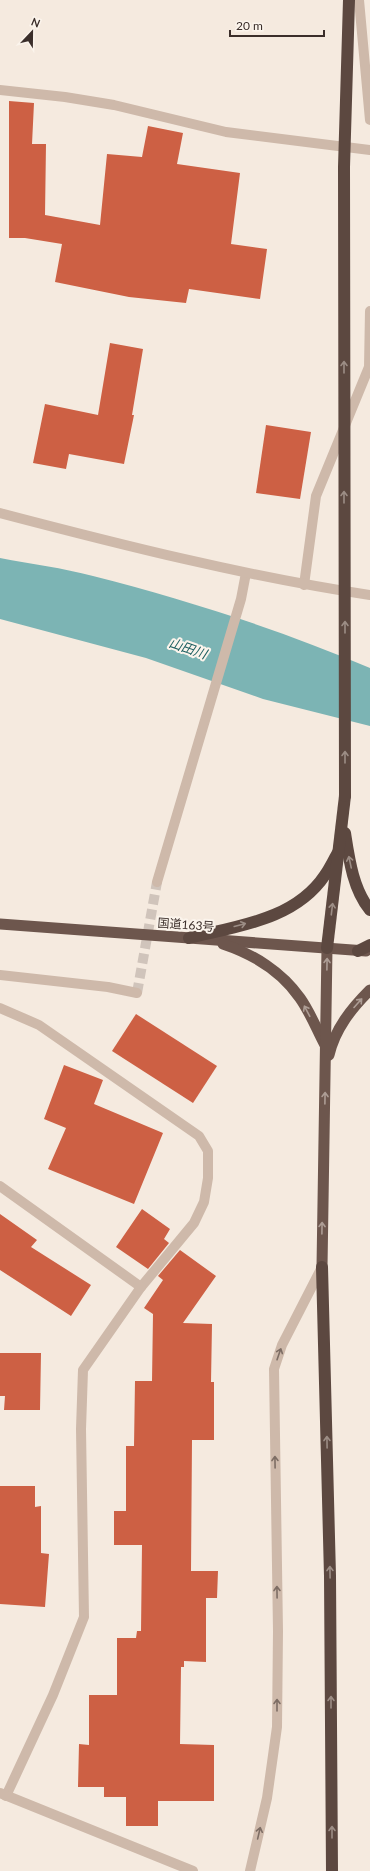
<svg xmlns="http://www.w3.org/2000/svg" width="370" height="1871" viewBox="0 0 370 1871" font-family="Lato,'Noto Sans JP',sans-serif">
<style>
.water{fill:#7cb4b4}
.building{fill:#cd6044}
.lines{fill:none;stroke-linecap:round;stroke-linejoin:round}
.minor-tunnel{stroke:#d0c4bb;stroke-width:10;stroke-dasharray:10 5;stroke-linecap:butt}
.minor{stroke:#ceb9aa;stroke-width:10}
.tertiary{stroke:#ceb9aa;stroke-width:10}
.trunk{stroke:#6d564d;stroke-width:11}
.motorway{stroke:#5c4840;stroke-width:12}
.motorway-bridge{stroke:#5c4840;stroke-width:12}
.oneway{stroke:#9c8d85}
.oneway2{stroke:#ad9d95}
.oneway3{stroke:#7d6d64}
.labels{text-anchor:middle;stroke-width:4;stroke-linejoin:round;paint-order:stroke}
.street-label{font-size:12px;fill:#3b2e2a;stroke:#fbf4ec}
.water-label{font-size:13px;font-style:italic;fill:#1c5e60;stroke:#fbf4ec}
</style>
<rect width="100%" height="100%" fill="#f5eadf"/>
<path class="water" d="M0,558C31,564 63,568 93,576C187,600 281,630 370,668V726L263,699L146,658L0,619Z"/>
<g class="building">
<path d="M9,101L34,103L32,144H46L45,215L100,225L107,154L142,157L148,126L183,133L177,164L240,173L231,244L267,249L260,299L189,289L186,303L129,297L55,282L62,244L25,238H9Z"/>
<path d="M110,343L143,349L132,415H134L124,464L69,454L66,469L33,463L45,404L98,415Z"/>
<path d="M266,425L311,432L300,499L256,493Z"/>
<path d="M136,1014L217,1066L193,1103L112,1051Z"/>
<path d="M64,1065L103,1080L94,1104L163,1133L134,1204L48,1169L66,1128L44,1119Z"/>
<path d="M142,1209L170,1229L164,1239L169,1243L148,1269L116,1247Z"/>
<path d="M0,1214L37,1240L31,1247L91,1285L71,1316L0,1270Z"/>
<path d="M180,1250L216,1276L183,1323L212,1324L211,1382H214V1440H192L191,1571H218L217,1598H206V1662L184,1661V1667H181L180,1744L214,1745V1801H158V1826H126V1797H104V1787H78L79,1744L89,1745V1695H117V1638H136L137,1631H141L142,1545H114V1511H126V1446H134L135,1381H152L153,1314L144,1308L163,1280L158,1276Z"/>
<path d="M0,1353H41L40,1410H4L5,1396H0Z"/>
<path d="M0,1486H35V1507L41,1506V1553L49,1554L45,1607L0,1604Z"/>
</g>
<g class="lines">
<path class="minor-tunnel" d="M137,993L157,882"/>
<g class="minor">
<path d="M359,0L370,120"/>
<path d="M0,90L65,97L114,105L226,132L370,150"/>
<path d="M304,585L316,496L369,367L370,311"/>
<path d="M157,882L241,599L246,573"/>
<path d="M0,975L108,987L137,993"/>
<path d="M0,1008L39,1025L199,1136L208,1151V1178L204,1202L194,1223L141,1287"/>
<path d="M0,1186L141,1287L83,1370L81,1429L84,1617L53,1695L6,1796"/>
<path d="M0,1793L193,1871"/>
</g>
<g class="tertiary">
<path d="M0,513C122,545 245,576 370,595"/>
<path d="M250,1871L267,1798L277,1727L278,1631L274,1369L282,1345L322,1267"/>
</g>
<g class="trunk">
<path d="M0,924L366,951"/>
<path d="M223,944C253,954 282,972 300,998C310,1012 317,1030 325,1045"/>
<path d="M329,1055C335,1029 351,1009 370,990"/>
<path d="M322,1267L327,948"/>
</g>
<g class="motorway">
<path d="M345,833C349,859 353,889 370,910"/>
<path d="M189,938C237,926 295,920 325,875C330,868 334,859 339,851"/>
<path d="M327,948L345,796"/>
<path d="M358,951L370,945"/>
<path d="M322,1267L330,1576L332,1871"/>
</g>
<path class="motorway-bridge" d="M345,796L344,167L349,0"/>
</g>
<defs><path id="oneway-shaft" d="M-6 0H5M1.5-3L5.5 0L1.5 3" fill="none" stroke-width="1.6" stroke-linecap="round" stroke-linejoin="round"/></defs>
<g class="oneway">
<use href="#oneway-shaft" transform="translate(344 367) rotate(-90)"/>
<use href="#oneway-shaft" transform="translate(344 497) rotate(-90)"/>
<use href="#oneway-shaft" transform="translate(345 627) rotate(-90)"/>
<use href="#oneway-shaft" transform="translate(345 757) rotate(-90)"/>
<use href="#oneway-shaft" transform="translate(350 862) rotate(-102)"/>
<use href="#oneway-shaft" transform="translate(332 909) rotate(-83)"/>
<use href="#oneway-shaft" transform="translate(240 925) rotate(-15)"/>
<use href="#oneway-shaft" transform="translate(327 1442) rotate(-91)"/>
<use href="#oneway-shaft" transform="translate(330 1572) rotate(-91)"/>
<use href="#oneway-shaft" transform="translate(331 1702) rotate(-90)"/>
<use href="#oneway-shaft" transform="translate(332 1832) rotate(-90)"/>
</g>
<g class="oneway2">
<use href="#oneway-shaft" transform="translate(327 964) rotate(-89)"/>
<use href="#oneway-shaft" transform="translate(358 1003) rotate(-48)"/>
<use href="#oneway-shaft" transform="translate(307 1011) rotate(-118)"/>
<use href="#oneway-shaft" transform="translate(325 1098) rotate(-89)"/>
<use href="#oneway-shaft" transform="translate(322 1228) rotate(-89)"/>
</g>
<g class="oneway3">
<use href="#oneway-shaft" transform="translate(279 1354) rotate(-71)"/>
<use href="#oneway-shaft" transform="translate(275 1462) rotate(-91)"/>
<use href="#oneway-shaft" transform="translate(277 1592) rotate(-91)"/>
<use href="#oneway-shaft" transform="translate(277 1705) rotate(-90)"/>
<use href="#oneway-shaft" transform="translate(259 1833) rotate(-77)"/>
</g>
<g class="labels">
<g class="street-label">
<text transform="translate(186 925) rotate(4)" y="4">国道163号</text>
</g>
<g class="water-label">
<text transform="translate(188 648) rotate(19)" y="5">山田川</text>
</g>
</g>
<g transform="translate(32 32) rotate(22)" stroke="#fbf4ec" stroke-width="3" paint-order="stroke">
<path d="M0-3L7 15L0 10L-7 15Z" fill="#3b2e2a"/>
<text y="-6" font-size="11" font-weight="bold" text-anchor="middle" fill="#3b2e2a">N</text>
</g>
<path d="M230 30v6h94v-6" fill="none" stroke="#3b2e2a" stroke-width="2"/>
<text x="236" y="30" font-size="12" fill="#3b2e2a" stroke="#fbf4ec" stroke-width="3" paint-order="stroke">20 m</text>
</svg>
